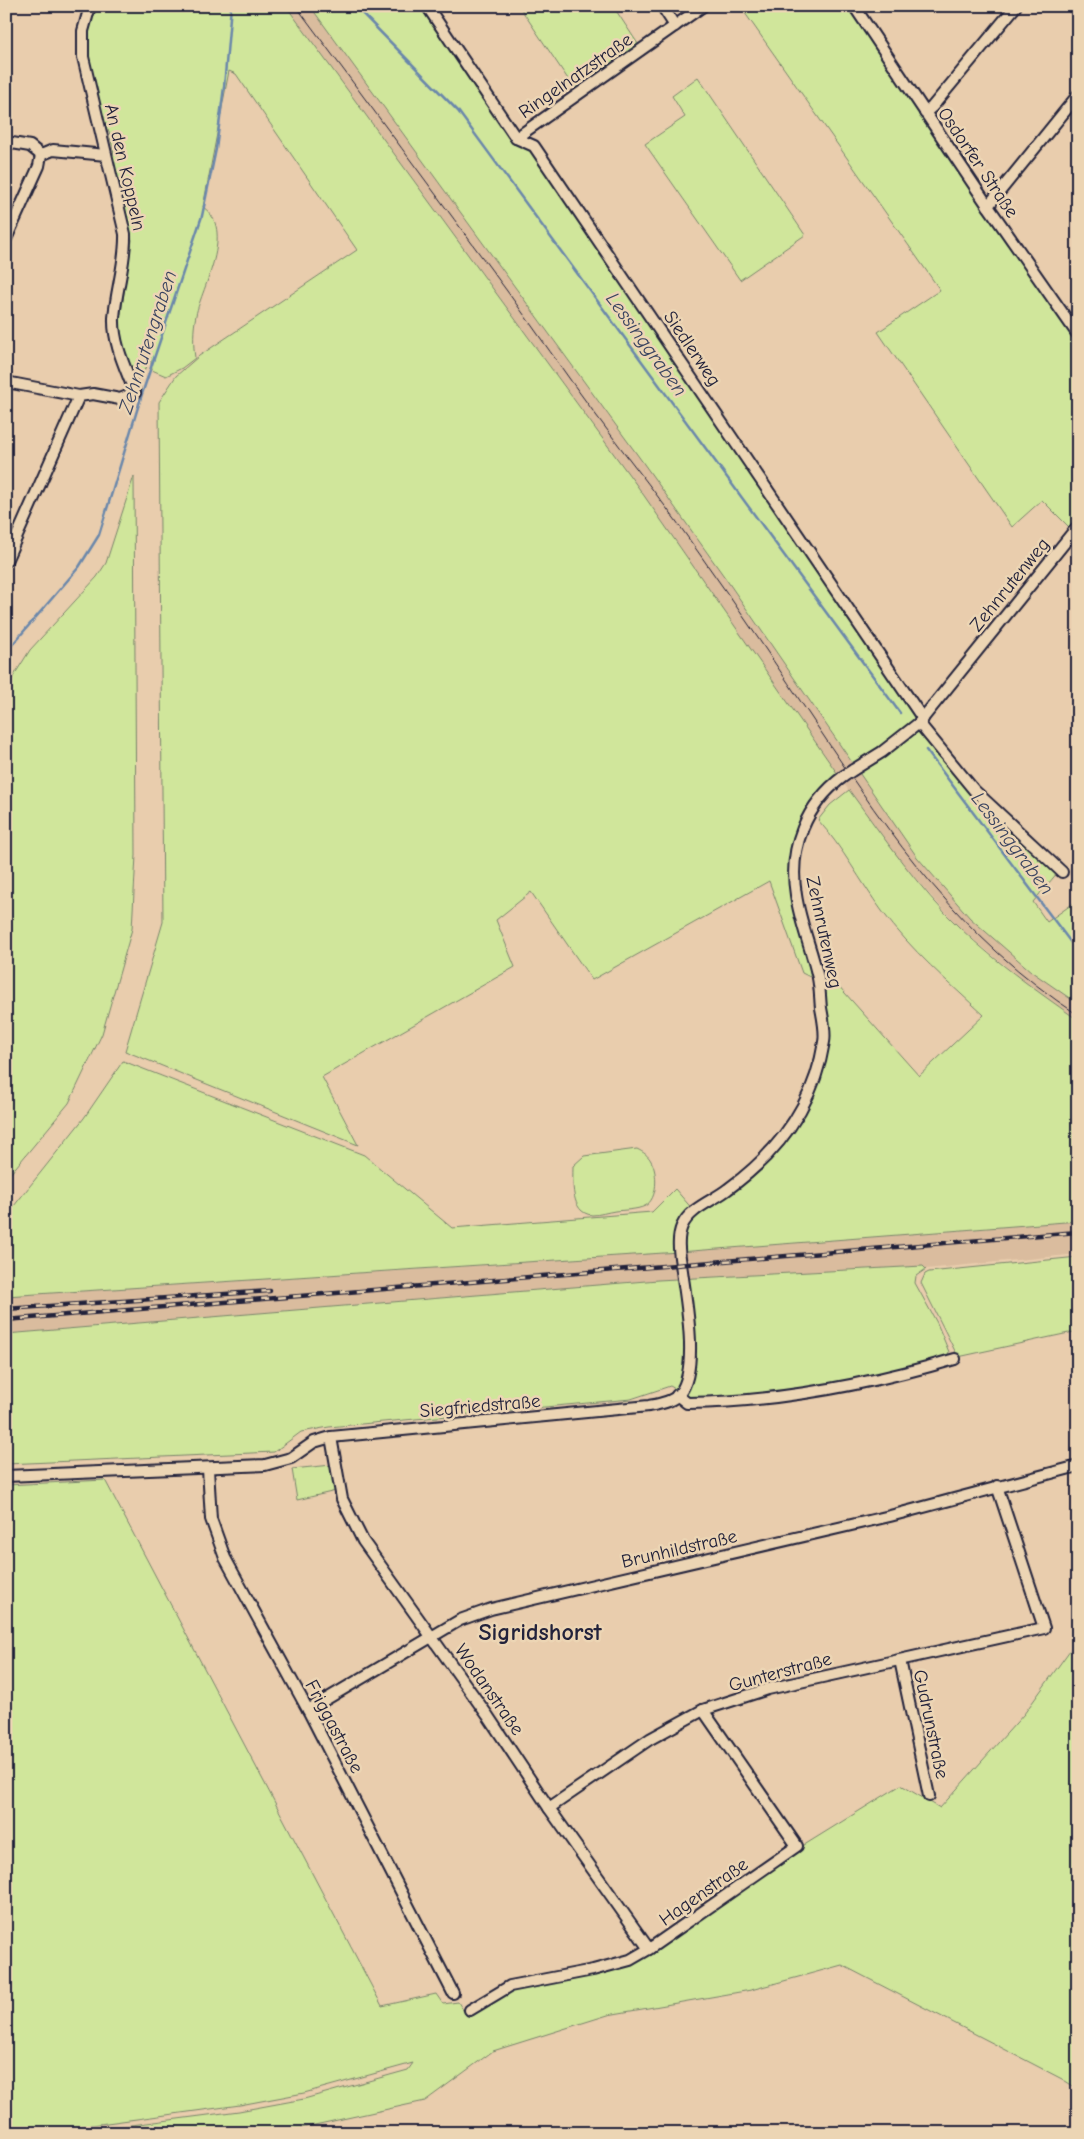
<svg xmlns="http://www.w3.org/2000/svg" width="1084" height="2139" viewBox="0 0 1084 2139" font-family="'Comic Neue',sans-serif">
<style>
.built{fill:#dabc9e}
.green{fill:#d0e69b;stroke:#79846b}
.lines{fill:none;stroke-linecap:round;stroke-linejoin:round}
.stream{stroke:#6a87ab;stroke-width:2.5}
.minor-casing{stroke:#22223b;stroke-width:14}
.minor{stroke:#ecd5b4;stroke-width:10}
.tram{stroke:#22223b;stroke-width:1}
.rail-casing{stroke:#22223b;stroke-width:4.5}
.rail{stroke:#ecd5b4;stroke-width:2.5;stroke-dasharray:8;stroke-linecap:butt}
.minor-bridge-casing{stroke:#22223b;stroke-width:14;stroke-linecap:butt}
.minor-bridge{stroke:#ecd5b4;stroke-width:10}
.labels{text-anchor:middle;stroke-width:5;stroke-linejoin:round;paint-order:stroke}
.street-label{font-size:19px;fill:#22223b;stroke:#ecd5b4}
.water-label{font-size:20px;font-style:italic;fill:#3a4460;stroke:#ecd5b4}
.district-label{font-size:24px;font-weight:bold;fill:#22223b;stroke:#ecd5b4}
</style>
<rect width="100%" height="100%" fill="#e9cdad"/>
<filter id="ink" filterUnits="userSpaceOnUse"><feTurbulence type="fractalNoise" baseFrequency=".02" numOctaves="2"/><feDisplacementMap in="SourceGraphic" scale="10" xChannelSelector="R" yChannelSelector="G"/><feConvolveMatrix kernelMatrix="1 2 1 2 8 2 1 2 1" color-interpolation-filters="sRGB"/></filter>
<g filter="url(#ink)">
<g class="built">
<path d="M286,6H310L639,457L726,579L917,857L970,918L1032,972L1078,1004V1020L1026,983L961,929L905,867L828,762L638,487Z"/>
<path d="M1078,1221V1254L926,1269L922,1266L658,1280L6,1334V1296L679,1252Z"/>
</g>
<g class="green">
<path d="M95,6H286L638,487L837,773L814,797L799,824L796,916L810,966V977L802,973L769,881L592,980L531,892L496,920L515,967L322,1077L358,1145L125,1051L163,922L159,402L176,376L199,356L357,250L236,74L229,71L203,207C236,230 202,287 196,315C193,330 193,343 195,358L182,368L166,376L152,370L150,357L143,373L139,376L130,372L121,343L119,326L132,240L110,155L114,154L109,131L104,128C98,103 85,65 86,40C87,29 91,17 95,6Z"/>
<path d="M310,6H421L511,139L533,149L915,713L913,721L973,793L1058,872L1033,902L1047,922L1078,900V1004L1032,972L970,918L917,857L726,579L639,457Z"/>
<path d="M519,6H613L640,47L576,91Z"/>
<path d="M740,6H850L1078,345V521L1071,529L1042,500L1012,527L878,332L940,290Z"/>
<path d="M698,77L805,235L740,280L645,144L685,117L672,96Z"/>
<path d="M134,476L136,855L132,929L102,1034L69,1103L6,1179V694L13,677L30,650L97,577L106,563Z"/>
<path d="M849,790C884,838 918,888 961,929C997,963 1038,992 1078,1020V1221L679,1252L6,1296V1216L84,1118L123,1061L364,1155L452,1228L652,1212L675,1189L694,1211L728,1190L793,1125L825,1040L818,979L828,974L919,1076L984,1015C948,982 911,950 882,911C860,881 843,848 818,820L830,805Z"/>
<path d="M637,1149C643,1152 648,1155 651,1161C658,1173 658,1199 645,1206C637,1210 623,1210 615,1211C608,1212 599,1215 592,1215C570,1213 573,1181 573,1166L584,1156Z"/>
<path d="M1078,1257V1331L958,1357L921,1283L925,1274L929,1272Z"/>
<path d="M923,1266L926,1269L916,1276L915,1283L937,1323L949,1352L946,1359L807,1391L693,1399L670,1386L631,1399L329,1427L301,1432L274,1452L6,1464V1334L658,1280Z"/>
<path d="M332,1465L336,1491L297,1500L292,1469Z"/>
<path d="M105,1480L382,2006L436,1994L443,2004L458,2002L466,2015L475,2011L512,1988L549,1984L633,1961L801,1847L901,1785L940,1808L1024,1714L1078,1639V2089L1062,2079L842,1965L751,1990L608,2015L493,2051L425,2101L278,2133H70L239,2111L304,2099L408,2070L413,2063L304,2093L240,2105L33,2133H6V1485Z"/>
</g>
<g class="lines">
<g class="stream">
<path d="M355,6L458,111L900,713"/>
<path d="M6,652L79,567L99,535L142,394L202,216L216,149L224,87L231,6"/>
<path d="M926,750L1078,952"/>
</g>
<g class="minor-casing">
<g id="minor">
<path d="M427,6L516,138L534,146L923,719"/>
<path d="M662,6L675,26"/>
<path d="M854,6L988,206L1078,335"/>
<path d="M1072,6L1078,10"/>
<path d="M925,113L932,107L1016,6"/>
<path d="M516,138L703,6"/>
<path d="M6,142L30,146L41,155"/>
<path d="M41,155L53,150L106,155"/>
<path d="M988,206L1078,95"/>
<path d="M6,239L39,166L41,155"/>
<path d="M6,382L79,396L93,394L120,399L135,393C126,369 113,344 114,318C116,290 126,262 125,234L83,57V31L90,6"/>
<path d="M6,561L79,396"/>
<path d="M919,723L974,790L1062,872"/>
<path d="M853,770L882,752L919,723L1078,526"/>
<path d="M677,1395L687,1403C778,1402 867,1385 955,1359"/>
<path d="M331,1437L342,1499L363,1541L488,1716L549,1808L649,1949"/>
<path d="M208,1469L211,1519L225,1558L308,1710L453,1993"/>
<path d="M6,1476L265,1465L291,1458L314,1442L331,1437L649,1406C659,1404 673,1402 680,1393C699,1369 686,1301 682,1271C680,1257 676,1240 682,1226C690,1208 713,1201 728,1189C779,1152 814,1105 824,1042C826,1032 823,1019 821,1008C820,999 820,988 818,978C812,950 800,923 796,895C788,848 806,804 844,776"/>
<path d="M900,1660L929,1796"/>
<path d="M308,1710L460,1620L491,1609L890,1516L1078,1466"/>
<path d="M549,1808L650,1739L703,1710L768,1689L1044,1628L997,1486"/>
<path d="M470,2010L510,1986L593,1970L630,1960L649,1949L797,1846L703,1710"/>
</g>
</g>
<use href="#minor" class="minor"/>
<path class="tram" d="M296,6C367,101 437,196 507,291C536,331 564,372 593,411C629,460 667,506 701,556C741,612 779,669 817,726C893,840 961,938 1078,1015"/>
<g class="rail-casing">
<g id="rail">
<path d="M6,1309L270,1291"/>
<path d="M6,1320L1078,1232"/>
</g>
</g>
<use href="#rail" class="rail"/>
<g class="minor-bridge-casing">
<path id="minor-bridge" d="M844,776L853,770"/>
</g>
<use href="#minor-bridge" class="minor-bridge"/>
</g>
</g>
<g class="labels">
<g class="street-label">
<text transform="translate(575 75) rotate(-35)" y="7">Ringelnatzstraße</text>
<text transform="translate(979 162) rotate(56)" y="7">Osdorfer Straße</text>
<text transform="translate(126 167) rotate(77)" y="7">An den Koppeln</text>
<text transform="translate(693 348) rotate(56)" y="7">Siedlerweg</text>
<text transform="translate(1009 584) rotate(-51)" y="7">Zehnrutenweg</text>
<text transform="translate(825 932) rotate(78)" y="7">Zehnrutenweg</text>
<text transform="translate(480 1405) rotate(-5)" y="7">Siegfriedstraße</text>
<text transform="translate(679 1548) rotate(-13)" y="7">Brunhildstraße</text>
<text transform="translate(780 1671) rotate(-15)" y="7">Gunterstraße</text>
<text transform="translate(490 1689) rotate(55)" y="7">Wodanstraße</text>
<text transform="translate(932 1724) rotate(78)" y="7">Gudrunstraße</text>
<text transform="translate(335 1726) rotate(62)" y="7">Friggastraße</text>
<text transform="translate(703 1891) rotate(-35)" y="7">Hagenstraße</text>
</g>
<g class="water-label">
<text transform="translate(147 342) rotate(-72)" y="7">Zehnrutengraben</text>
<text transform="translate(647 344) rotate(54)" y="7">Lessinggraben</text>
<text transform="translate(1013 843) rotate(53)" y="7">Lessinggraben</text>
</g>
<g class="district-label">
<text x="540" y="1640">Sigridshorst</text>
</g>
</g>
<rect width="1084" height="2139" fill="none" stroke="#ecd5b4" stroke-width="25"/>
<rect x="12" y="12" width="1059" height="2114" fill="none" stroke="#22223b" stroke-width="2" filter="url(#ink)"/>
</svg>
